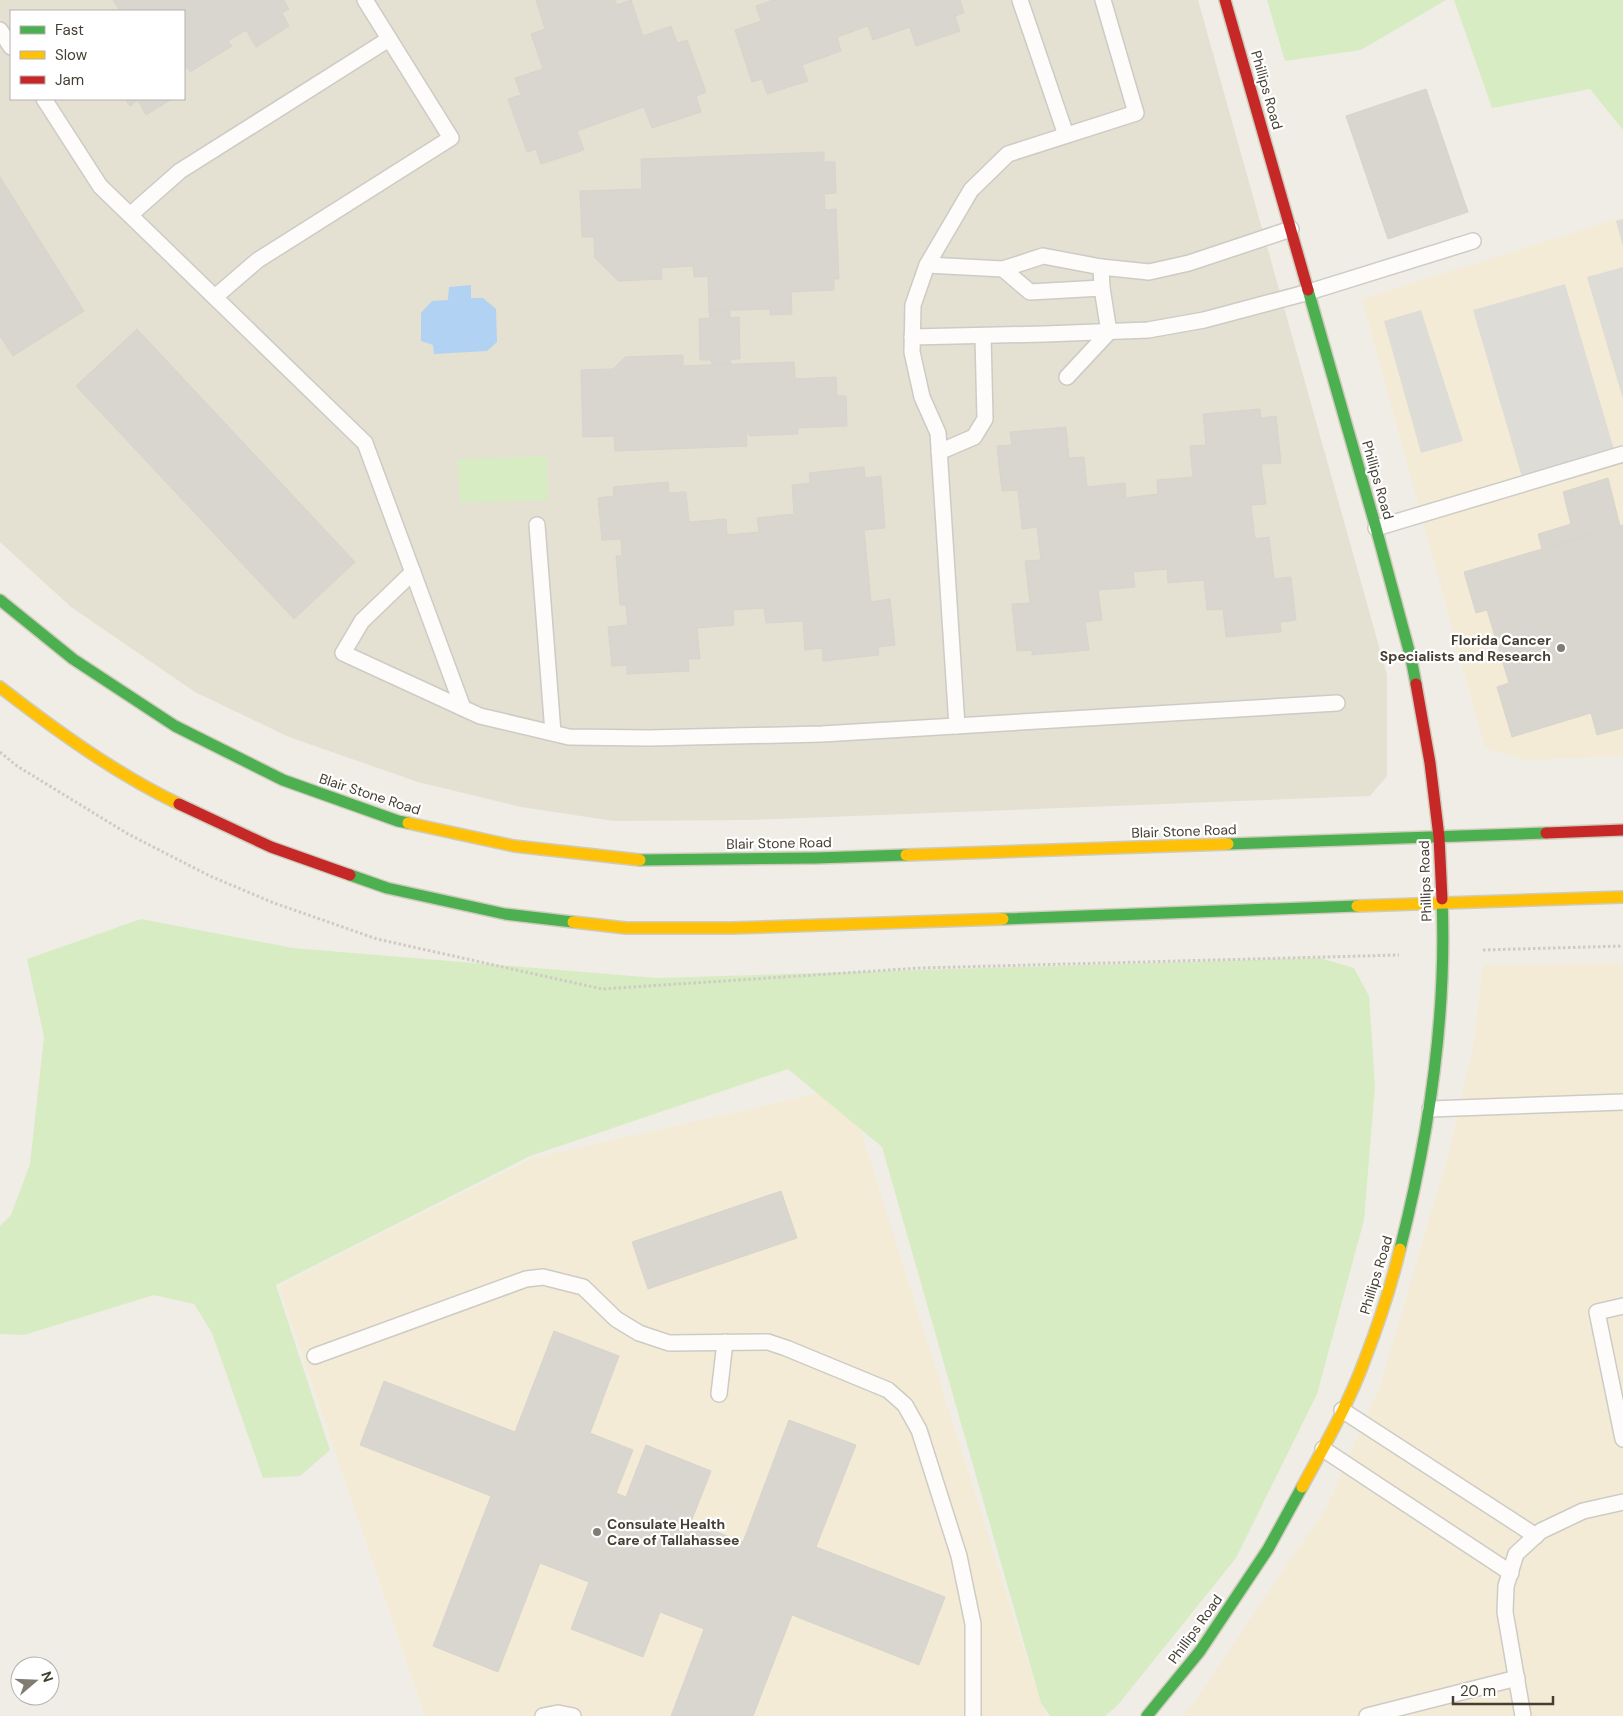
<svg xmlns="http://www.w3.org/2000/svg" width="1623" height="1716" viewBox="0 0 1623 1716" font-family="'DM Sans',sans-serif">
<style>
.residential{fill:#e4e0d2;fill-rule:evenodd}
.commercial{fill:#f4ebd7}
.green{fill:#d8ecc3}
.parking{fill:#dedcd6}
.water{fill:#b1d2f2}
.building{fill:#d8d6ce;stroke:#d7d4cc}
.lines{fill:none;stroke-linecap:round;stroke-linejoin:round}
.lane-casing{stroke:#cdcbc4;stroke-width:18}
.fast-casing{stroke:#cfccbc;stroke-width:14}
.slow-casing{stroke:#cfccbc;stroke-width:14}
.jam-casing{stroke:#cfccbc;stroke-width:14}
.path{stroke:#cecbc5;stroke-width:3;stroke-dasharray:2.5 2.5;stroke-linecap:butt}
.lane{stroke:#fdfcfb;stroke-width:15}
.fast{stroke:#4caf50;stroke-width:11}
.slow{stroke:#ffc107;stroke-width:11}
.jam{stroke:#c62828;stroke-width:11}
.poi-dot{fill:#807c71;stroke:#fff;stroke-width:2}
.labels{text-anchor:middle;stroke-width:4.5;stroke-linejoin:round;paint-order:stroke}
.street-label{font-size:14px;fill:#453f32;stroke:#fff}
.poi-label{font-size:14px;font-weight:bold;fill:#453f32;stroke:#fff;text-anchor:end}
</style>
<rect width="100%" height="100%" fill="#efede6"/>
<path class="residential" d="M0,0H1198L1387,675V776L1370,796L750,820L614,821L521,807L418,782L289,737L195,692L71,607L0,542ZM11,11H184V99H11Z"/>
<g class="commercial">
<path d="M1623,217V756L1526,760L1485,748L1362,299Z"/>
<path d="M1623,963V1716H1181L1193,1704L1327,1506L1380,1386L1450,1149L1474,1041L1483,965Z"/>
<path d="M847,1087L1045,1716H425L279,1286L533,1158Z"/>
</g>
<g class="green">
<path d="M1267,0H1446L1361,50L1285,61Z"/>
<path d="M1454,0H1623V130L1590,89L1492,108Z"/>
<path d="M547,456L548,500L460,503L458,459Z"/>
<path d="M141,919L293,948L657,978L1320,958L1354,968L1369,996L1375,1087L1364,1220L1317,1394L1236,1558L1117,1706L1105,1716H1050L1041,1703L882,1147L788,1069L530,1156L276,1285L330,1450L300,1476L263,1478L212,1333L194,1304L154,1295L24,1335L0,1334V1226L11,1215L30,1164L44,1037L27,959Z"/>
</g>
<g class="parking">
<path d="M1623,219V247L1616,221Z"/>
<path d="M1623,267V399L1587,277Z"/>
<path d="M1565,284L1616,456L1524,484L1473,310Z"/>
<path d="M1421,310L1463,441L1421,453L1384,321Z"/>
</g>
<path class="water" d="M471,285V298H483L496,309L497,342L487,351L434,354L433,345L421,341V313L432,301L448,300L449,287Z"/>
<g class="building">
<path d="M113,0H284L289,9L282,13L289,26L256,47L246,30L228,41L232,46L190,72L187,67L184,69V11H120Z"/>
<path d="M536,0H615L617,5L631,0L643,36L671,26L677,43L687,40L706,92L696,96L701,112L652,128L644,107L577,131L584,150L541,164L536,149L527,152L508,99L521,95L515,78L543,69L531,34L545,29Z"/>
<path d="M773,0H960L964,13L955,16L960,31L916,46L910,27L873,40L868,26L837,37L841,51L802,65L808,81L767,94L762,79L752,82L735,30L761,21L756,6Z"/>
<path d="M1426,89L1468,212L1388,239L1346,116Z"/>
<path d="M125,99H172L146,115L138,100L130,106Z"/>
<path d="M824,152V162H835L836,193L824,194L825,210L836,209L839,279H834V290L791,292L792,314L770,315V309L709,311L708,276L694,277L693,266L661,268L662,279L618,281L595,258L594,237H582L580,191L642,189L641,159Z"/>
<path d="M0,177L84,311L13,356L0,336Z"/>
<path d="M709,311H730V318L739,317L740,359H730L731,364L712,365L711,360H700L699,319L710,318Z"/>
<path d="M137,329L355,562L294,619L76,386Z"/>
<path d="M683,355V366L794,362L795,379L836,377L837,396H846L847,426L798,428V434L750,436L746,430L747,446L615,451L614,436L583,437L581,370L613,369L625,357Z"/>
<path d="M1260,409L1261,418L1276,416L1281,463L1261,464L1266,504L1251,505L1255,539L1269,537L1274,579L1291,577L1296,620L1280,622L1281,632L1226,637L1223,609L1207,610L1204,580L1168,583L1167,569L1133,572L1135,587L1098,590L1102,620L1085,622L1089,650L1032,655V650L1017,651L1012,604L1030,603L1025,561L1041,560L1037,527L1022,529L1018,490L1002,491L997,446L1012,445L1010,432L1066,427L1069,458L1084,457L1087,487L1125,483L1126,498L1158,494L1157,480L1193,477L1190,446L1206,445L1203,414Z"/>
<path d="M864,467L865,478L881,476L885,528L864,530L871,602L890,599L895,645L878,647L879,655L823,661L822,648L805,650L803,621L766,623L764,608L733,610L734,625L697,628L700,659H688L689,671L627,674V665L612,666L608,627L628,625L626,605H620L616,556H622L621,539L602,540L598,498L614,496L613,487L668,482L669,493L686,492L689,522L726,519L727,535L759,532L757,518L794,514L792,485L810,483L809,473Z"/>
<path d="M1608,478L1620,526L1542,549L1538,534L1571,524L1563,492Z"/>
<path d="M1623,525V728L1597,735L1591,713L1512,737L1497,687L1509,683L1487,610L1476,613L1464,572Z"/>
<path d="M781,1191L797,1238L648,1289L632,1242Z"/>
<path d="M554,1331L619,1356L590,1433L633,1450L616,1493L626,1497L646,1445L711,1471L691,1522L743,1542L789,1420L856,1445L816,1547L945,1597L919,1665L792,1615L753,1716H671L704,1629L660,1612L643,1657L571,1629L589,1582L540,1563L498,1672L433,1646L491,1496L360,1445L384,1381L515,1432Z"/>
</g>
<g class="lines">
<g class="lane-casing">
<g id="lane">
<path d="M1020,0L1066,135"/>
<path d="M0,30L11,47"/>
<path d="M44,99L100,186L365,443L463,708"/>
<path d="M130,215L180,171L389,39"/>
<path d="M927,265L1003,269L1043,256L1101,267L1149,272L1189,263L1291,229"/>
<path d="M1003,269L1030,292L1102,288"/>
<path d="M215,297L258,260L451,138L365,0"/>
<path d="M912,337L1045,334L1148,330L1204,320L1309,292L1473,241"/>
<path d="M1067,377L1109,332L1102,288L1101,267"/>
<path d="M939,452L974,437L985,419L983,336"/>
<path d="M537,525L553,733"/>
<path d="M1376,528L1623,454"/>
<path d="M413,572L362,621L343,653L480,716L569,737L649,738L822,734L1337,703"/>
<path d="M957,726L938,433L922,397L912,352L913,305L927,265L971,190L1008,154L1136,113L1103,0"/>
<path d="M1430,1109L1623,1102"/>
<path d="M1623,1306L1597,1312L1623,1439"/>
<path d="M315,1356L526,1279L543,1277L583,1287L616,1319L639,1333L669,1343L768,1342L786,1348L888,1390L905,1405L919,1430L959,1556L973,1624V1716"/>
<path d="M719,1394L725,1342"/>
<path d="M1342,1410L1536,1536"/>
<path d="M1323,1449L1511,1573"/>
<path d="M543,1716L558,1713L573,1716"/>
<path d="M1367,1716L1517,1678"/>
<path d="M1523,1716L1505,1612L1506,1586L1516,1554L1541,1531L1583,1511L1623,1502"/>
</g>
</g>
<g class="fast-casing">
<g id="fast">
<path d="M1308,290L1376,528L1411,658L1416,684"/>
<path d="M0,600L73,659L175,726L283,780L398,821L408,823"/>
<path d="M1228,844L1546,833"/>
<path d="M640,860L816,858L906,855"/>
<path d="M350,875L387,888L505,914L573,922"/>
<path d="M1003,919L1357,906"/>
<path d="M1400,1249C1429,1135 1447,1017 1442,899"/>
<path d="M1147,1716L1200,1651L1268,1549L1302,1487"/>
</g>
</g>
<g class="slow-casing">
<g id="slow">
<path d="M0,687C54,729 116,774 179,804"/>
<path d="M408,823L514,846L640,860"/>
<path d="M906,855L1228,844"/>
<path d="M1357,906L1623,897"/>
<path d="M573,922L626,928H732L1003,919"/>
<path d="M1302,1487C1325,1445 1349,1403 1365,1359C1379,1323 1391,1286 1400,1249"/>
</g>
</g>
<g class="jam-casing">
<g id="jam">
<path d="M1225,0L1308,290"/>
<path d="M1416,684L1430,763L1439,837L1442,899"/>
<path d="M179,804L271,847L350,875"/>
<path d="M1546,833L1623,830"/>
</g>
</g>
<g class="path">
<path d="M0,752L17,766L128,834L210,876L274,903L377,939L602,989L920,968L1399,955"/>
<path d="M1483,950L1623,946"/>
</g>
<use href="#lane" class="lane"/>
<use href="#fast" class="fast"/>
<use href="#slow" class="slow"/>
<use href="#jam" class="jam"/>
</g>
<g class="poi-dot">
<circle cx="1561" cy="648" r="5"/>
<circle cx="597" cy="1532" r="5"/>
</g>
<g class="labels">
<g class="street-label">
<text transform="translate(1267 90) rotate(74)" y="5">Phillips Road</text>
<text transform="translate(1378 480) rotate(74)" y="5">Phillips Road</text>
<text transform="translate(370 794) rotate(18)" y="5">Blair Stone Road</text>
<text transform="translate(1184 831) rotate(-2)" y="5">Blair Stone Road</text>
<text transform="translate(779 843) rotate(-1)" y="5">Blair Stone Road</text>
<text transform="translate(1425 881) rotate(-92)" y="5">Phillips Road</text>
<text transform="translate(1376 1275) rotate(-73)" y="5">Phillips Road</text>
<text transform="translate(1195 1629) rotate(-54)" y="5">Phillips Road</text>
</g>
<g class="poi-label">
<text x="1551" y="645">Florida Cancer<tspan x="1551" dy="16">Specialists and Research</tspan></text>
<text x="607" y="1529" text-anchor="start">Consulate Health<tspan x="607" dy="16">Care of Tallahassee</tspan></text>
</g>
</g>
<rect x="10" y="10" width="175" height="90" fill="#ffffff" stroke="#b5b2ad"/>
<rect x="20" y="26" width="25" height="8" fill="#4caf50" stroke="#b5b2ad"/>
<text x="55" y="35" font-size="15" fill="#453f32">Fast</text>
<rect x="20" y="51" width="25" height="8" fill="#ffc107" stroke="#b5b2ad"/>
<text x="55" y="60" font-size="15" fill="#453f32">Slow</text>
<rect x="20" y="76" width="25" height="8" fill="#c62828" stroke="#b5b2ad"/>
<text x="55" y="85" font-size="15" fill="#453f32">Jam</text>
<g transform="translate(35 1681) rotate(71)"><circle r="24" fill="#ffffff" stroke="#b5b2ad"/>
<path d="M0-4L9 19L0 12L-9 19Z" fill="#807c71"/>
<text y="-8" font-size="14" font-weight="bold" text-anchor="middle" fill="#453f32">N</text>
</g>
<path d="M1453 1696v8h100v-8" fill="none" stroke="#453f32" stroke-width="2.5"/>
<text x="1460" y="1696" font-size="15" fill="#453f32" stroke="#ffffff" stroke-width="4" paint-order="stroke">20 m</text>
</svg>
